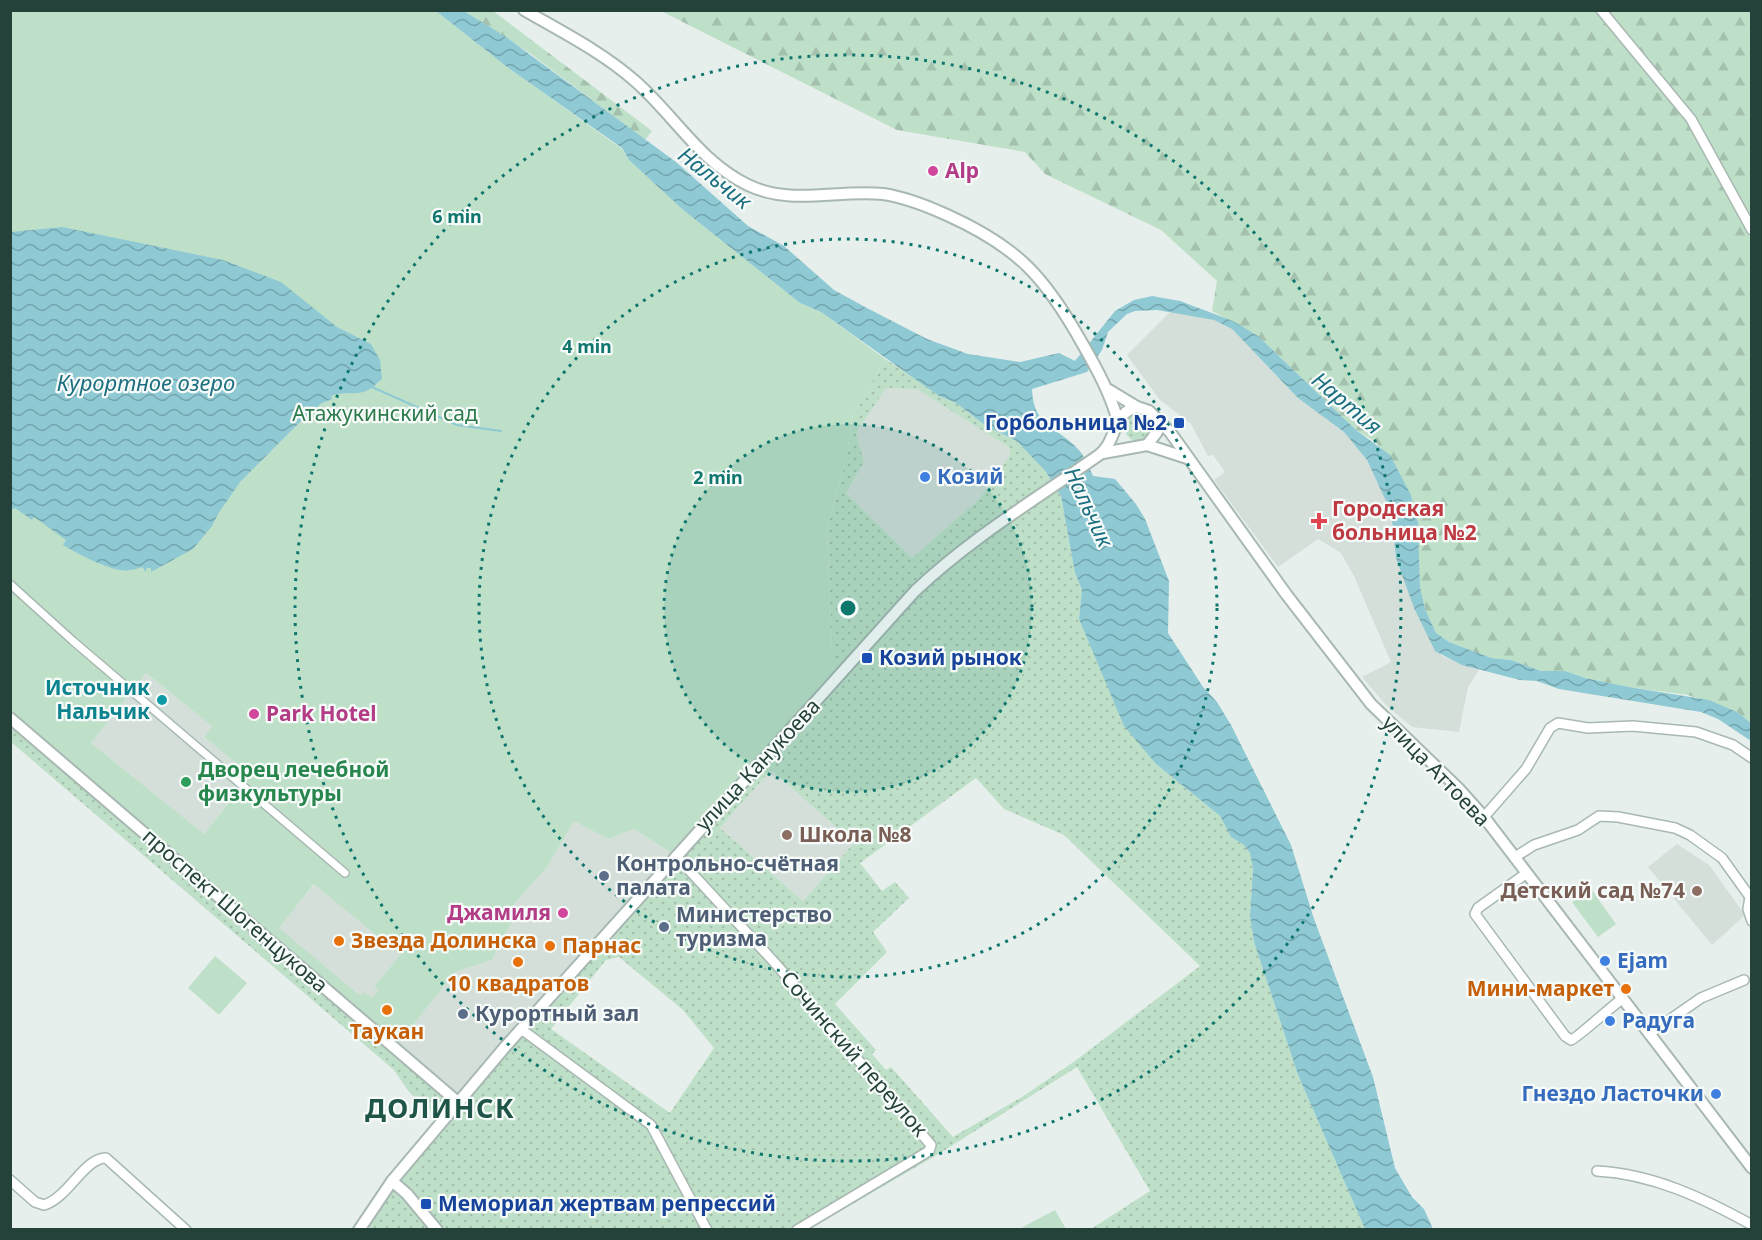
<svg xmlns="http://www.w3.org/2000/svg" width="1762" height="1240" viewBox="0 0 1762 1240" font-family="'Noto Sans',sans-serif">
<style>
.built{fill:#d4dfda}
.grass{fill:url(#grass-dots);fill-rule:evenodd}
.forest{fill:url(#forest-firs)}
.park{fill:#bfe0c8;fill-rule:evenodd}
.water{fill:url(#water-waves)}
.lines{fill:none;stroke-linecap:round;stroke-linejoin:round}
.stream{stroke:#8ec9d4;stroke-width:2}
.pedestrian-casing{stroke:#a8b8b2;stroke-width:10}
.minor-casing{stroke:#a8b8b2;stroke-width:12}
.tertiary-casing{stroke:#a8b8b2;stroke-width:14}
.pedestrian{stroke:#fff;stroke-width:7}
.minor{stroke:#fff;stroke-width:9}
.tertiary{stroke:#fff;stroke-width:10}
.ring{fill:none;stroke:#0f766e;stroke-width:3;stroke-dasharray:3 6}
.hotel-dot{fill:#d1479c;stroke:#f7fbf9;stroke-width:2}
.transit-dot{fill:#1a4fb4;stroke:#f7fbf9;stroke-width:2}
.shop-dot{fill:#3f7fe0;stroke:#f7fbf9;stroke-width:2}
.health-dot{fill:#e0444e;stroke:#f7fbf9;stroke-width:2}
.culture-dot{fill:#0f9aa8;stroke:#f7fbf9;stroke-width:2}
.leisure-dot{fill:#2e9e5b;stroke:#f7fbf9;stroke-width:2}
.education-dot{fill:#8d6e63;stroke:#f7fbf9;stroke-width:2}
.service-dot{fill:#5c6f8a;stroke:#f7fbf9;stroke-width:2}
.food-dot{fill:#e8710a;stroke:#f7fbf9;stroke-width:2}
.labels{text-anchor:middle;stroke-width:4.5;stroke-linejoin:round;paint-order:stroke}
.hotel-label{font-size:21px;font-weight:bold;fill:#b23c85;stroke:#f7fbf9;text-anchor:start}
.park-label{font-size:21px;fill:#2d7a4b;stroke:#f7fbf9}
.transit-label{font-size:21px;font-weight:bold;fill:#164399;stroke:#f7fbf9;text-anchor:start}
.shop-label{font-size:21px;font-weight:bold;fill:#366cbe;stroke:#f7fbf9;text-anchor:start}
.health-label{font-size:21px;font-weight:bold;fill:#be3a42;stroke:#f7fbf9;text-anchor:start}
.culture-label{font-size:21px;font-weight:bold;fill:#0d838f;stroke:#f7fbf9;text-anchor:end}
.street-label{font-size:21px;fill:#24423a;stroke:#f7fbf9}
.leisure-label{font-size:21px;font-weight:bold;fill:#27864d;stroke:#f7fbf9;text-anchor:start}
.education-label{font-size:21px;font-weight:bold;fill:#785e54;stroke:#f7fbf9;text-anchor:start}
.service-label{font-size:21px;font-weight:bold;fill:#4e5e75;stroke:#f7fbf9;text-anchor:start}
.food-label{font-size:21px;font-weight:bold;fill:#c56008;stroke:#f7fbf9;text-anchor:start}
.water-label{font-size:22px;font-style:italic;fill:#1c6f80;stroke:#f7fbf9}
.district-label{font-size:27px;font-weight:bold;letter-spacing:1.5px;fill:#1f5548;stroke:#f7fbf9}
.centre{fill:#0f766e;stroke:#f7fbf9;stroke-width:3}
.ring-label{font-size:18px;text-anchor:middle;font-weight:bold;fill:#0f766e;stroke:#f7fbf9;stroke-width:4.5;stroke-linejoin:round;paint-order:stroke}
</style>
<defs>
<pattern id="grass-dots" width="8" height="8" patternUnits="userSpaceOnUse" patternTransform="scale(1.5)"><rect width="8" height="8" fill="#bfe0c8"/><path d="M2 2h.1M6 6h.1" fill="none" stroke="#a4c1ad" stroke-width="1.8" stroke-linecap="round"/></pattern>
<pattern id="forest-firs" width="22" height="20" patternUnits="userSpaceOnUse" patternTransform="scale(1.5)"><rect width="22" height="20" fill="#bfe0c8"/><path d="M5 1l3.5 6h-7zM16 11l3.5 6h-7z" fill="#a4c1ad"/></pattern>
<pattern id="water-waves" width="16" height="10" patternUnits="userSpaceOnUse" patternTransform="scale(1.5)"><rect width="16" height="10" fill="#8ec9d4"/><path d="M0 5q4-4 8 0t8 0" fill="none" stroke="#74a5ad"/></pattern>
</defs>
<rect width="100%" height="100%" fill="#e6efeb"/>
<g class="built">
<path d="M1176,312L1214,320L1232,329L1298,398L1344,432L1367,460L1391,512L1396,558L1442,656L1479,670L1468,687L1459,732L1412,727L1386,705L1362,677L1391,662L1354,576L1341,553L1318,539L1278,567L1214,480L1225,472L1213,455L1208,456L1191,424L1160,400L1127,355L1169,313Z"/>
<path d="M885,388L917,389L1010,448L1009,457L980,498L912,558L846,493L864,462L856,433Z"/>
<path d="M146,673L212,726L204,737L251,775L204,834L91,743Z"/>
<path d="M771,770L854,843L803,901L720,828Z"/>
<path d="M574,821L608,839L634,829L676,856L460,1104L395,1048L455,972L492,960L514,917V904L547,867Z"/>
<path d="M1677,844L1709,865L1745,915L1712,945L1648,867Z"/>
<path d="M315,884L400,955L375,986L379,990L372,999L357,993L278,928Z"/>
</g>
<g class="grass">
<path d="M885,359L917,379L939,396L956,403L986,426L1017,441L1046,472L1061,496L1075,573L1082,590L1079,619L1108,686L1156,764L1220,816L1231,837L1245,845L1250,853L1253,869L1250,916L1254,942L1298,1075L1365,1229H1091L1150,1191L1077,1067L940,1153L810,1229H359L443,1122L409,1092L394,1070L11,742L10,718L460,1103L838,677L832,649L827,530L849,447L852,418ZM886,388L917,389L1010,448L1009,457L980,498L912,558L846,493L864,462L856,433ZM771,770L854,843L803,901L720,828ZM976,778L1004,809L1064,835L1200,966L1075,1061L1022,1097L953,1137L891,1067L886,1070L872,1054L876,1050L835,1004L887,952L873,932L909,898L895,882L882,891L860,863ZM619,957L683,1010L714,1048L670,1113L551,1029L606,960Z"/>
<circle cx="1138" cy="428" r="13"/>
</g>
<g class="forest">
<path d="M464,11H493L652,131L645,140L531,54Z"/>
<path d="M661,11H1751V723L1737,712L1688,695L1629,687L1585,678L1565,671H1541L1511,660L1491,658L1449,642L1436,633L1425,609L1420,587L1418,522L1411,495L1376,442L1356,430L1258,336L1212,311L1217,281L1161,230L1045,174L1025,152L897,130Z"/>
</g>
<g class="park">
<path d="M10,11H436L507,67L622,149L629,160L682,209L800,303L821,312L885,359L852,418L849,447L827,530L832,649L839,677L676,856L634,829L608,839L574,821L547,867L514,904V917L492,960L455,972L395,1048L11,718ZM146,673L212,726L204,737L251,775L204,834L91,743ZM314,884L400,955L374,987L379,990L372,998L364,992L362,995L357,993L279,928Z"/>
<path d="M1591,889L1616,924L1598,937L1572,902Z"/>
<path d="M215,956L247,983L219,1015L188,988Z"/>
<path d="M1055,1210L1066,1229H1019Z"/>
</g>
<g class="water">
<path d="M436,11H464L506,37L676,162L748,226L784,246L834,290L865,307L927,339L968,354L1020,362L1059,353L1075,361L1115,311L1134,300L1152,296L1180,301L1233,321L1258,336L1356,430L1390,455L1411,495L1418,522L1420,587L1425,609L1436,633L1449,642L1491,658L1511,660L1541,671H1565L1585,678L1629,687L1709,700L1737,712L1751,723V741L1718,719L1701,712L1559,689L1537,681L1520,680L1462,665L1435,651L1414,608L1396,558L1391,512L1367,460L1344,432L1298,398L1232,329L1214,320L1157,310L1135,311L1127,314L1108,332L1102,350L1087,372L1032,389C1033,427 1057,426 1079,450C1085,457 1089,468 1093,476L1115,479L1136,504L1145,519L1169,581L1168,633L1203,687L1217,702L1231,725L1291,845L1314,919L1373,1077L1395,1168L1412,1197L1424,1209L1433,1229H1365L1298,1075L1254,942L1250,916L1253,869L1250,853L1244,845L1231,837L1220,816L1156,764L1124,726L1079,619L1082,590L1075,573L1061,496L1046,472L1017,441L986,426L956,403L939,396L821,312L800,303L682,209L629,160L622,148L507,67Z"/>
<path d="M62,227L223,260L281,282L337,327L371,344L380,360L382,379C376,383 372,390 363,392C351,395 344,391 331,396L332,399L322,403L306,417L301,412L304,418L240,482L218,514L212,526L193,549L151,572V568H147L145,572L143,567C138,568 133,570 130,570C115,574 76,553 63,545L66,540L34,517L32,520L15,508L11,510V232Z"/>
</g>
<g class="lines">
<path class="stream" d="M372,387L457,425L501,431"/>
<g class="pedestrian-casing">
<path id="pedestrian" d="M10,584L73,641L345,873"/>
</g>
<g class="minor-casing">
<g id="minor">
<path d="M1601,10L1691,119L1752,230"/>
<path d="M1484,817L1526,769L1550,728L1558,723L1588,728L1633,726L1696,732L1733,745L1752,758"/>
<path d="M676,856L775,963L931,1145L929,1151L797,1230"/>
<path d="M1515,857L1534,845L1578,830L1599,816L1618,817L1675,828L1690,835L1722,858L1750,897L1748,909L1752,921"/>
<path d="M1527,873L1478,908L1475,914L1565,1036L1571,1040C1576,1039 1613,1005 1622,999"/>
<path d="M521,1029L651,1125L707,1230"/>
<path d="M1649,1034L1701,998L1744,980"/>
<path d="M1597,1171C1653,1174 1703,1198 1752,1225"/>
<path d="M10,1180L35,1202L44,1205C68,1198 84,1158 106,1158L186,1230"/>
</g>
</g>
<g class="tertiary-casing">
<g id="tertiary">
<path d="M524,10C562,32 602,52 635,81C674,115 700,162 748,185C791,206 838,189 883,194C905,197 927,206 947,215C1018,247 1045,277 1082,343C1097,369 1110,393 1118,421"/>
<path d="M1109,390L1137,407L1149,411L1170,432L1286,594L1371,704L1459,789L1484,817L1752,1168"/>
<path d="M1147,445L1187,458"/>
<path d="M1103,453L1147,445L1157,432L1154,417"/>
<path d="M10,718L460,1104"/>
<path d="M392,1181L407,1194L437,1230"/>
<path d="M359,1230L392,1181L505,1047L915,591C971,538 1036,499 1099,455C1117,442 1112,412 1137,407"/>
</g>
</g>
<use href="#pedestrian" class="pedestrian"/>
<use href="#minor" class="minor"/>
<use href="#tertiary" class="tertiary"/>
</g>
<circle cx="848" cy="608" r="184" fill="#0f766e" fill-opacity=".12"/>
<g class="ring">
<circle cx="848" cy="608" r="184"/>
<circle cx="848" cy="608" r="369"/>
<circle cx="848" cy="608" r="553"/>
</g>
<g class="hotel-dot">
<circle cx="933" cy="171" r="6"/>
<circle cx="254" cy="714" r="6"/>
<circle cx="563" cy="913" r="6"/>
</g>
<g class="transit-dot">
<rect x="1173" y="417" width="12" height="12" rx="3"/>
<rect x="861" y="652" width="12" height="12" rx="3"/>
<rect x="420" y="1198" width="12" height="12" rx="3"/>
</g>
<g class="shop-dot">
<circle cx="925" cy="477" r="6"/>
<circle cx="1605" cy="961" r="6"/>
<circle cx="1610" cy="1021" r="6"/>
<circle cx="1716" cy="1094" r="6"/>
</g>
<path class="health-dot" d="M1316 512h6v6h6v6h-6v6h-6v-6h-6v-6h6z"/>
<circle class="culture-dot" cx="162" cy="700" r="6"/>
<circle class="leisure-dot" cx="186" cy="782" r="6"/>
<g class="education-dot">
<circle cx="787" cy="835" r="6"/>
<circle cx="1697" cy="891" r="6"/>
</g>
<g class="service-dot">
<circle cx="604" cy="876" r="6"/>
<circle cx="664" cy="927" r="6"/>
<circle cx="463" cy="1014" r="6"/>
</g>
<g class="food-dot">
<circle cx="339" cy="941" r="6"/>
<circle cx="550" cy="946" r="6"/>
<circle cx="518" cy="962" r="6"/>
<circle cx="1626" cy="989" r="6"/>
<circle cx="387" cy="1010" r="6"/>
</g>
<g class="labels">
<g class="hotel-label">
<text x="945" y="178">Alp</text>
<text x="266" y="721">Park Hotel</text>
<text x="551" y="920" text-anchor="end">Джамиля</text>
</g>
<g class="park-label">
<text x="385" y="421">Атажукинский сад</text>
</g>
<g class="transit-label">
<text x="1167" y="430" text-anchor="end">Горбольница №2</text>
<text x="879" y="665">Козий рынок</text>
<text x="438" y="1211">Мемориал жертвам репрессий</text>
</g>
<g class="shop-label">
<text x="937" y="484">Козий</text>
<text x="1617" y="968">Ejam</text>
<text x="1622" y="1028">Радуга</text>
<text x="1704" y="1101" text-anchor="end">Гнездо Ласточки</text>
</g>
<g class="health-label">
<text x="1332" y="516">Городская<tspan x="1332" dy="24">больница №2</tspan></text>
</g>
<g class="culture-label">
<text x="150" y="695">Источник<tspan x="150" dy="24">Нальчик</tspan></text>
</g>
<g class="street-label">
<text transform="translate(758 765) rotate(-47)" y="7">улица Канукоева</text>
<text transform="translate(1436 771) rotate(46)" y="7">улица Аттоева</text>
<text transform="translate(235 911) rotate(41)" y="7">проспект Шогенцукова</text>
<text transform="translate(854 1054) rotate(49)" y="7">Сочинский переулок</text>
</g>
<g class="leisure-label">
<text x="198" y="777">Дворец лечебной<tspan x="198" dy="24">физкультуры</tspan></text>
</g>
<g class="education-label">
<text x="799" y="842">Школа №8</text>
<text x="1685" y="898" text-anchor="end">Детский сад №74</text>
</g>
<g class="service-label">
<text x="616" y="871">Контрольно-счётная<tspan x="616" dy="24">палата</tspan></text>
<text x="676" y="922">Министерство<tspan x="676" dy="24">туризма</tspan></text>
<text x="475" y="1021">Курортный зал</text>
</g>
<g class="food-label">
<text x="351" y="948">Звезда Долинска</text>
<text x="562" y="953">Парнас</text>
<text x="518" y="991" text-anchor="middle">10 квадратов</text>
<text x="1614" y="996" text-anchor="end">Мини-маркет</text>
<text x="387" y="1039" text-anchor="middle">Таукан</text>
</g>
<g class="water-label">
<text transform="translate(715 178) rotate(38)" y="8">Нальчик</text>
<text x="146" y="391">Курортное озеро</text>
<text transform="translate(1347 403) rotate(40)" y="8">Нартия</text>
<text transform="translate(1089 507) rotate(65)" y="8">Нальчик</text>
</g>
<g class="district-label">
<text x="440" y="1118">ДОЛИНСК</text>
</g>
</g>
<circle cx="848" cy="608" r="9" class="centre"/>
<g class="ring-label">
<text x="457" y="223">6 min</text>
<text x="587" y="353">4 min</text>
<text x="718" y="484">2 min</text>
</g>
<rect width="1762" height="1240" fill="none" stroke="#24423a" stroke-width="24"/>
</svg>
